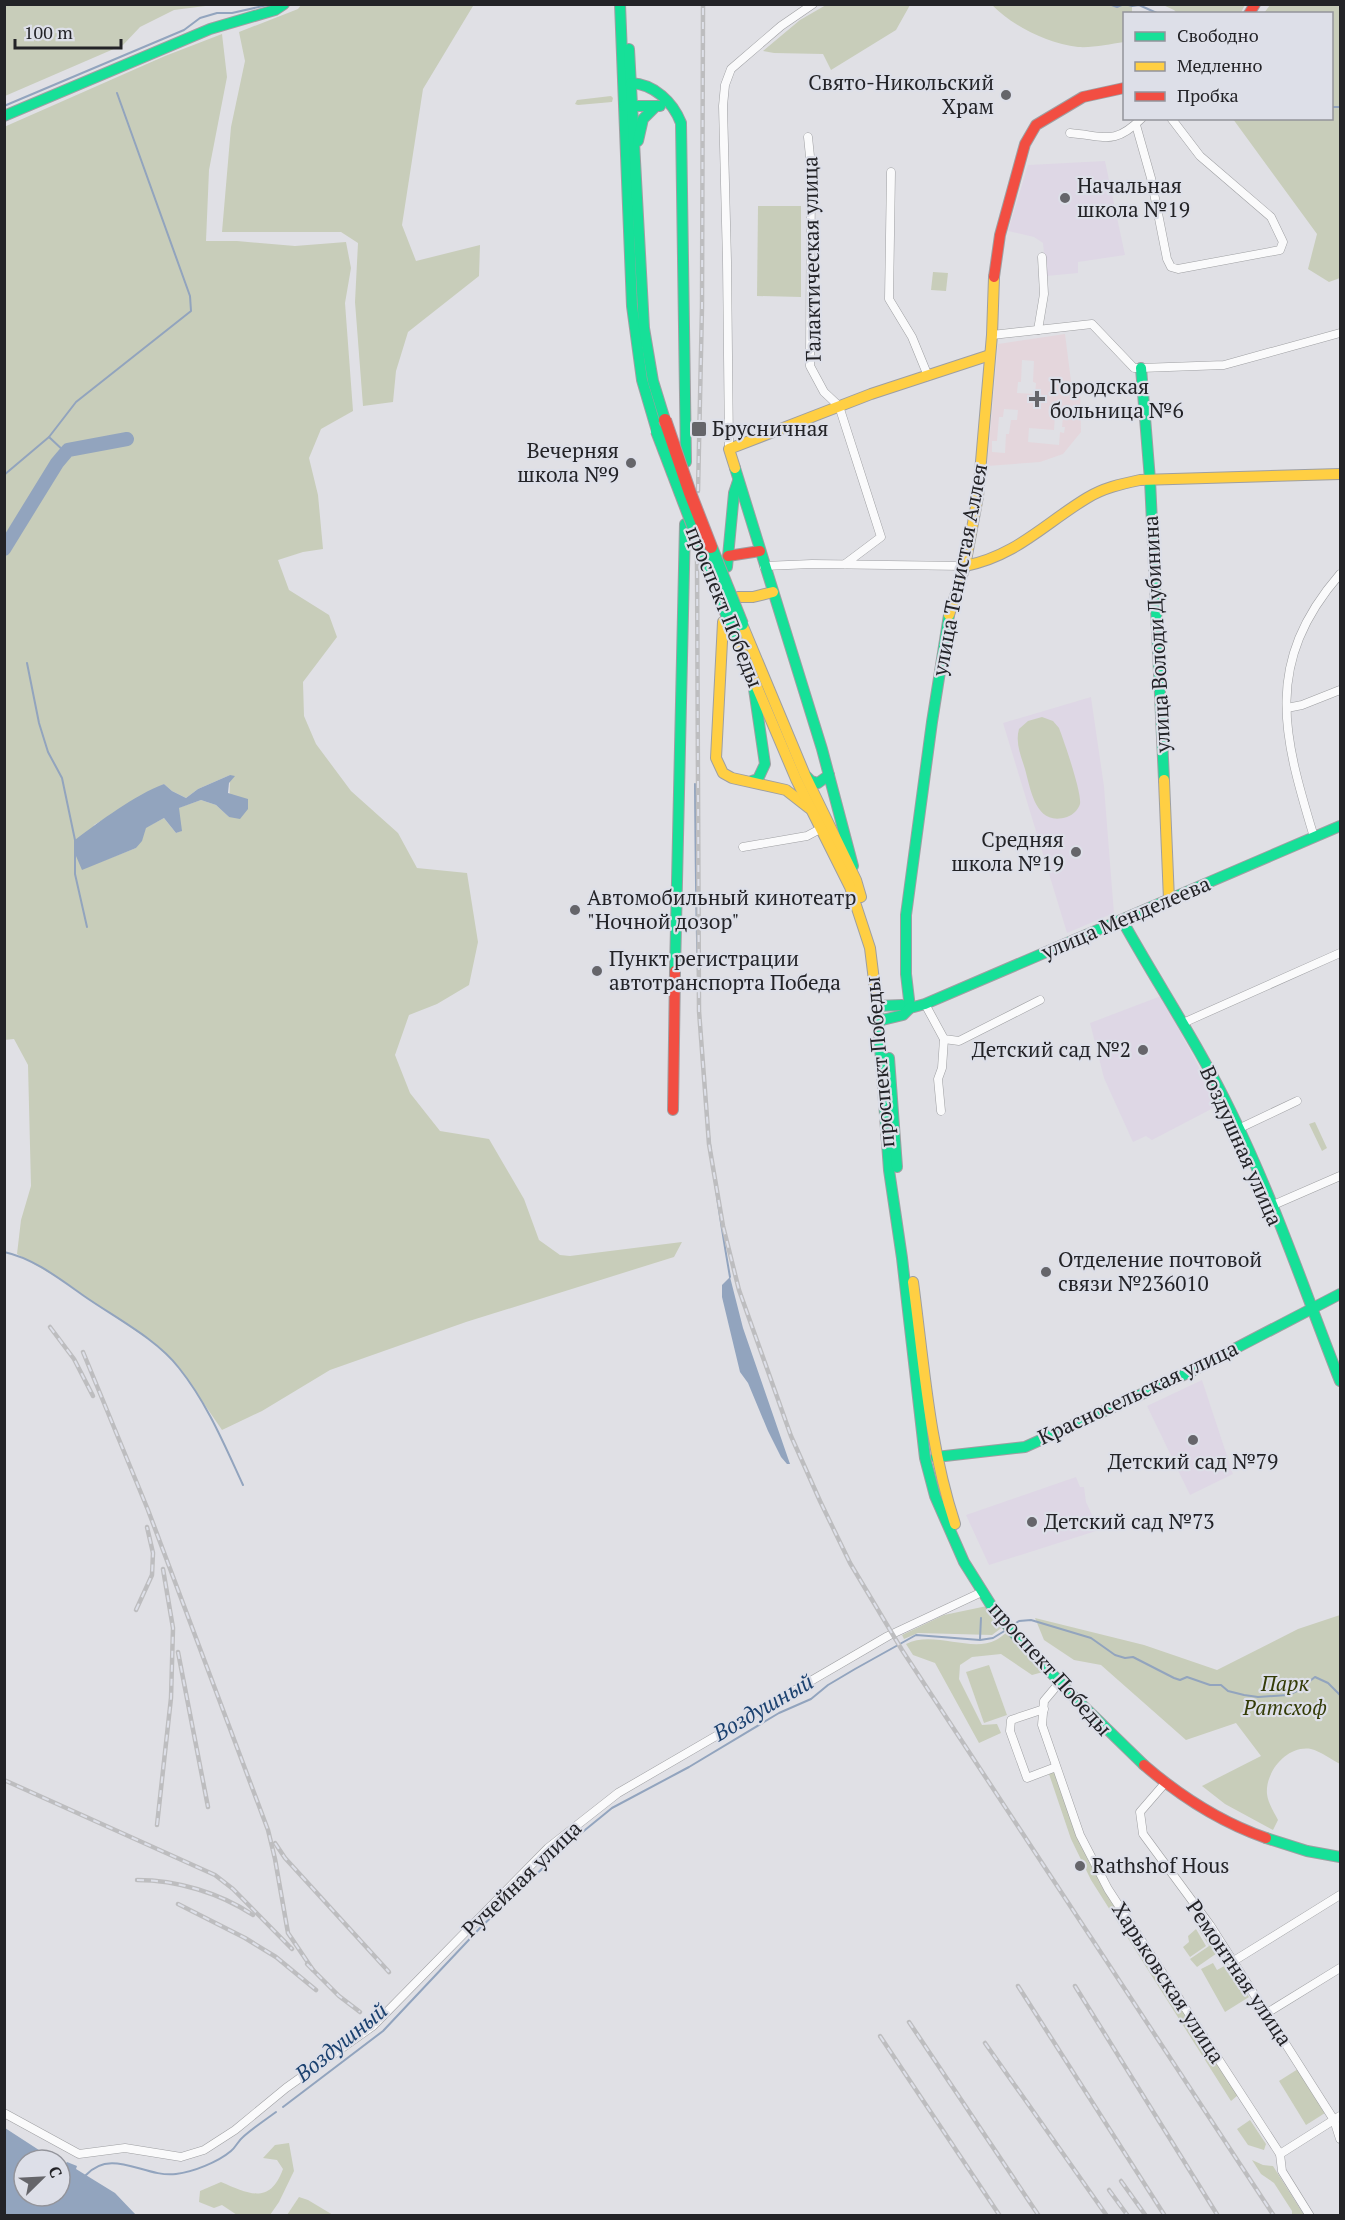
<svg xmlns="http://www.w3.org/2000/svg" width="1345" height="2220" viewBox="0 0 1345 2220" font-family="'PT Serif',serif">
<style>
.education{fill:#ded7e5}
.medical{fill:#e4d6dc;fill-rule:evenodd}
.green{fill:#c8cdba;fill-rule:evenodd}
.water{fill:#92a4be}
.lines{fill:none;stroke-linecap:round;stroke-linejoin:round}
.stream{stroke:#92a4be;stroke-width:2}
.river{stroke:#92a4be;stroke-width:14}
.street-casing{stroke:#9e9fa2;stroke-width:9}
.fast-casing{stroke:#9e9fa2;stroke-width:12}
.slow-casing{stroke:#9e9fa2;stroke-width:12}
.jam-casing{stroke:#9e9fa2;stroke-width:12}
.street{stroke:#fafafb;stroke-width:8}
.fast{stroke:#16e098;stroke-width:10}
.slow{stroke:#ffcf43;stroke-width:10}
.jam{stroke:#f24e42;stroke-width:10}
.rail-casing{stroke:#bdbdbf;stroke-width:4.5}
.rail{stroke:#dddfe8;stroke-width:2;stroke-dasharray:7;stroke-linecap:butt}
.fast-bridge-casing{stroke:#aa999f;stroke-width:14;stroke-linecap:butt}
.jam-bridge-casing{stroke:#aa999f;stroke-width:14;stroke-linecap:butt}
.fast-bridge{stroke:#16e098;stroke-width:12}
.jam-bridge{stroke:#f24e42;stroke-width:12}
.poi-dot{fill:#65656a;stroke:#dddfe8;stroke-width:2}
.labels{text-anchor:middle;stroke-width:4.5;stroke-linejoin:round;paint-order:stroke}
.poi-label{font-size:21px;fill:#232327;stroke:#dddfe8;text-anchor:start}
.street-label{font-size:21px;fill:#232327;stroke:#dddfe8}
.park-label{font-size:21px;font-style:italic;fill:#343c07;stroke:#dddfe8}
.water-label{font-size:22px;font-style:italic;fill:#1b416f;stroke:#dddfe8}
</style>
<rect width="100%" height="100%" fill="#e0e0e5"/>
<g class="education">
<path d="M1105,161L1125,255L1078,262V273L1046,276L1043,243L1034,237L1008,231L1028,165Z"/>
<path d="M1091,697L1104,786L1114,913L1067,933L1003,723Z"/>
<path d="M1161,996L1219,1105L1152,1140L1146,1136L1133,1142L1104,1078L1090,1023Z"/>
<path d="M1202,1380L1233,1474L1190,1495L1147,1406Z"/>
<path d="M1076,1477L1080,1487H1084L1086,1502L1099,1530L989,1565L966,1515Z"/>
</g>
<path class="medical" d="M1065,334L1071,381H1080L1081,432L1063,454L1040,462L987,466L998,344ZM1022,360L1034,361L1033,382L1036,383L1035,394L1017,393L1018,382H1021ZM1004,409L1018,410L1017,420H1011L1009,434H1006L1005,453L992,452V441H997L999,417H1003ZM1055,416L1063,417L1062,427H1065L1064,433L1060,432L1059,445L1028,442L1029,428L1054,430Z"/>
<g class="green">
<path d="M5,4H213V5L174,10L140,27L123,45L5,96Z"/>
<path d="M301,5H489L473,6L423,89L402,225L416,261L480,245L479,276L408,332L396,371L393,402L363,406L355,302L358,243L341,232H222L231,127L245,61L239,32L298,9Z"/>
<path d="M826,5V4L910,5L896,30L831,70L823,54L774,53L763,51L800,20Z"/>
<path d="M992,5H1132V13L1124,14V42C1110,44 1093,48 1078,47C1047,43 1014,27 992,5Z"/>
<path d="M1163,5H1245L1240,14L1177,13L1174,10Z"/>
<path d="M1270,5H1340V278L1329,282L1308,269L1317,234L1233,119L1332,118V14L1264,13Z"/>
<path d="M222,34L227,77L209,170L206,241H237L295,246L346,242L351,268L345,303L353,411L321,429L309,458L318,495L323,549L303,552L278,560L289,590L329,615L337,637L303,682L304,716L316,744L351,791L398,833L417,868L467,873L478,942L469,985L437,1004L409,1015L395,1055L410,1093L440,1131L489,1139L524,1199L539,1240L560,1255L570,1256L682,1242L674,1257L466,1322L330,1370L262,1411L222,1430L178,1366L152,1342L61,1280L17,1254L21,1220L31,1186L28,1065L14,1039L4,1040V127L165,56ZM230,775L229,817L216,805L201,800L178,808L181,831L176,833L164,818L145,828L136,848L82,869L94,825L164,784L172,791L186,798L198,789Z"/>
<path d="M611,96L613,98L612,102L578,105L575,104L577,100Z"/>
<path d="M758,206H801V297L757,296Z"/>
<path d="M933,272L948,273L946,291L931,290Z"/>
<path d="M1042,717L1053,721L1059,728C1064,741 1082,793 1080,804C1078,810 1073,815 1067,817C1036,827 1031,791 1025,769C1021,756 1015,743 1019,729L1028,721Z"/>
<path d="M1315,1122L1327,1148L1322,1151L1309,1124Z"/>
<path d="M987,1606L1004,1626L992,1635L918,1633L904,1639L902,1635L944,1615Z"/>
<path d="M1340,1615V1764C1332,1760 1320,1751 1311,1749C1287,1745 1265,1772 1267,1794C1268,1803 1274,1812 1278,1820L1273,1830L1225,1804L1202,1786L1261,1756L1236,1723L1186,1740L1101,1665L1074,1660L1044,1640L1035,1618L1144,1645L1217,1670L1298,1629Z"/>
<path d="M1008,1632L1043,1672L1032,1675L1001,1654L972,1657L960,1665L959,1679L982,1725L997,1724L1001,1733L979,1743L935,1663L913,1655L906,1644C933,1630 971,1653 996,1640C1000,1638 1004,1634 1008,1632Z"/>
<path d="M989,1665L1007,1715L984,1723L966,1672Z"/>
<path d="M1055,1772L1077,1836L1238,2095L1231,2101L1091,1880L1071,1839L1049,1774Z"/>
<path d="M1199,1920L1203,1921L1220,1951L1197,1967L1190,1959L1209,1946L1195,1923Z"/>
<path d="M1196,1929L1206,1946L1190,1957L1183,1947L1189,1942L1188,1936Z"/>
<path d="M1213,1963L1217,1970L1228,1964L1249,1997L1225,2012L1201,1969Z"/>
<path d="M1298,2069L1325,2113L1306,2125L1279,2081Z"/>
<path d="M1250,2120L1266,2144L1264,2150L1248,2145L1237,2129Z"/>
<path d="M289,2143L294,2171L279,2202L270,2215H237L222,2205L214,2208L199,2202L200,2191L221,2182C249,2194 270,2205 283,2169L277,2160L263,2158L275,2145Z"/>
<path d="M1252,2160L1263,2165L1273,2166L1304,2215H1292V2211L1274,2183L1261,2174Z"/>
<path d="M299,2197L308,2200L333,2215H287Z"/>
</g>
<g class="water">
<path d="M230,775L235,776L229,783L228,793L248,799V809L240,819L229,817L216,805L201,800L179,808L182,831L176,833L164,818L146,828L142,841L136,848L82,870L76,856L75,840C100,821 135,795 164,784L172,791L186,798L198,789Z"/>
<path d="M730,1277L743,1328L790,1464H787L781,1457L768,1431L748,1383L740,1372L722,1297V1285Z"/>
<path d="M5,2128L42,2152L39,2157L43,2160H24V2196H60V2170L67,2162L77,2166L76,2169L115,2193L136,2215H5Z"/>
</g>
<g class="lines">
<g class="stream">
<path d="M1109,4L1117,7L1124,4"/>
<path d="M1125,4L1132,6L1139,5L1159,14"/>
<path d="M4,106L184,30L200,18L217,13H232L272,4"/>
<path d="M1332,107H1340"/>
<path d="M4,419H5"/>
<path d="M49,437L66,453"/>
<path d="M4,475L49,437L76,402L191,311L190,296L117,93"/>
<path d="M27,663L39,723L48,752L62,778L75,840V874L87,927"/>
<path d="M695,784C696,891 696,998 706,1105C711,1162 720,1220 730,1277"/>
<path d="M4,1252C33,1258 60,1279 84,1296C114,1317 157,1339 179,1368C207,1403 224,1444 243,1485"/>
<path d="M1013,1625L1019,1621L1031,1620L1091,1638L1115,1655L1125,1658L1133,1657L1174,1678L1180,1680L1187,1677L1210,1685H1221L1228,1691L1244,1695L1258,1697L1288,1695L1297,1691L1315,1677L1328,1683L1340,1695"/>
<path d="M980,1639L981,1618"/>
<path d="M283,2107L383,2031L480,1928L569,1843L612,1808L689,1767L779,1713L811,1699L828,1685L855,1669L916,1635L980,1640L993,1638L1006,1630"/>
<path d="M86,2175C112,2147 144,2178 176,2174C193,2172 218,2162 231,2151C236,2147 238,2141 243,2137C253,2128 265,2120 276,2112"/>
</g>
<path class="river" d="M4,549L57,463L68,450L127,439"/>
<g class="street-casing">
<g id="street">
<path d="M1136,125L1151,178L1167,259L1171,267L1178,269L1280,250L1283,242L1271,217L1200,156L1171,118"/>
<path d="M1070,133C1105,136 1114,146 1142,118"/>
<path d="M808,137L811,166L810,366L824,392L839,406L881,537L845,564"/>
<path d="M891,172L889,299L912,337L928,376"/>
<path d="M1038,330L1044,294L1042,257"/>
<path d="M992,335L1092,324L1134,368H1141L1224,365L1340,333"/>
<path d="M729,449L727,261L723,106L725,85L731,69L781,26L813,4"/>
<path d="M764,566L812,564L965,566"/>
<path d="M1287,708L1302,705L1340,690"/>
<path d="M1314,837C1283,735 1263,663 1340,574"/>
<path d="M743,847L807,836L820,829"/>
<path d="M925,1004L944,1039L959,1041L1040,1000"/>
<path d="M1183,1023L1340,953"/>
<path d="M941,1111L938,1079L942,1068L944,1039"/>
<path d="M1238,1129L1297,1101"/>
<path d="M1271,1206L1340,1176"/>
<path d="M1060,1682L1044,1701L1042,1725L1080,1835L1108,1889L1280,2154L1282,2171L1310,2216"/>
<path d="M1044,1709L1011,1720L1010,1731L1027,1778L1056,1767"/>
<path d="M1166,1782L1140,1812L1143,1834L1210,1925L1334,2120L1340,2139"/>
<path d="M1232,1962L1340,1895"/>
<path d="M1267,2013L1340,1968"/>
<path d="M4,2113L79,2154L125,2148L181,2157L204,2150L235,2130L286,2088L373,2026L548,1848L618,1793L888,1636L982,1592"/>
<path d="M1280,2154L1340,2116"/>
</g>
</g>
<g class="fast-casing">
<g id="fast">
<path d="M620,4L632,306L642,380L657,431"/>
<path d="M629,49L644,328L653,381L665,420"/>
<path d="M631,83C654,84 673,102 681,123L686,462"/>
<path d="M625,106H660"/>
<path d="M4,116L210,29L275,10L284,4"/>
<path d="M638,141L643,119L656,106"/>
<path d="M1141,368L1150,480L1164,780"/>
<path d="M735,468L822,749L853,866"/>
<path d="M727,567L734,493L738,481"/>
<path d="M805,775L811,781L818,783L829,775"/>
<path d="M752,781L758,779L765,764L754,689"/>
<path d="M1122,920C1158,985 1200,1047 1232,1114C1274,1200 1305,1292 1340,1381"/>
<path d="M675,971L685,524"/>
<path d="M877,1005L889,1170L902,1258L925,1458L935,1496L964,1562L991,1605L1013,1632L1071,1694L1144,1765"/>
<path d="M877,1006L902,1005L910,1008"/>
<path d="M910,1008L906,974V915L932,722L949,615"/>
<path d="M878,1021L903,1015L910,1008L925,1004L1340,826"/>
<path d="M889,1058L897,1167"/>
<path d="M936,1457L1025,1447L1190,1372L1340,1294"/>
<path d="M1266,1838L1307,1851L1340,1857"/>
</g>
</g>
<g class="slow-casing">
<g id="slow">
<path d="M735,468L729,449L871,394L990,355"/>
<path d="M965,566C1016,556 1044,524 1087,498C1103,488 1121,484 1140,480L1340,474"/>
<path d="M738,597H753L773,592"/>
<path d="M949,615L965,566L978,496L992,335L994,277"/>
<path d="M723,622L716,758L723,773L732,778L786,790L809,808"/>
<path d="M742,624L805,775L856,880L861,897"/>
<path d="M734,633L796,779L850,887L870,948L877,1005"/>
<path d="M1164,780L1169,900"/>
<path d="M913,1282C924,1364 929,1445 955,1524"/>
</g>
</g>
<g class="jam-casing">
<g id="jam">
<path d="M1249,14L1255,4"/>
<path d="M994,277L1000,235L1025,144L1036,125L1083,97L1124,88"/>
<path d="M728,556L760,551"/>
<path d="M673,1110L675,971"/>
<path d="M1144,1765C1180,1796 1220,1822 1266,1838"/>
</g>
</g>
<use href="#street" class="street"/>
<use href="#fast" class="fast"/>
<use href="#slow" class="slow"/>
<use href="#jam" class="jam"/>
<g class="rail-casing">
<g id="rail">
<path d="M698,491L702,307L703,4"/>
<path d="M697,557L699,1011L709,1144L723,1226L739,1290L791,1436L820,1501L850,1563L902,1650L1274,2216"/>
<path d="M50,1327L74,1359L93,1396"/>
<path d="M83,1352L148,1510L268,1830L275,1859L288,1933L313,1970"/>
<path d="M136,1610L152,1575L153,1553L147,1527"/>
<path d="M178,1652L208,1807"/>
<path d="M4,1780L215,1875L233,1889L292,1949"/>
<path d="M157,1825L171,1698L173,1628L163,1569"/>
<path d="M275,1843L285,1858L389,1972"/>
<path d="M137,1880C177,1880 220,1893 253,1915"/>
<path d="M178,1904L245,1938L276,1957L316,1990"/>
<path d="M307,1964L339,1996L360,2012"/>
<path d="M1018,1986L1165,2216"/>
<path d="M1075,1986L1218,2216"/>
<path d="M909,2022L1039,2216"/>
<path d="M880,2036L1000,2216"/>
<path d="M985,2043L1107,2216"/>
<path d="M1121,2181L1146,2216"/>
<path d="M1109,2190L1128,2216"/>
</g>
</g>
<use href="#rail" class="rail"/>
<g class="fast-bridge-casing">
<g id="fast-bridge">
<path d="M657,431L734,633"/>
<path d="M711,547L742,624"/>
</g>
</g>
<g class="jam-bridge-casing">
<path id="jam-bridge" d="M665,420L690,493L711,547"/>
</g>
<use href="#fast-bridge" class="fast-bridge"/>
<use href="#jam-bridge" class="jam-bridge"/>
</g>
<g class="poi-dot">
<circle cx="1006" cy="95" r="6"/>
<circle cx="1065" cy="198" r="6"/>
<path d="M1034 390h6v6h6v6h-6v6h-6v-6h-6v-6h6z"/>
<rect x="691" y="421" width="16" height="16" rx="3"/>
<circle cx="631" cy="463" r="6"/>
<circle cx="1076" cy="852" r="6"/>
<circle cx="575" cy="910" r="6"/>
<circle cx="597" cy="971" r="6"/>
<circle cx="1143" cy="1050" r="6"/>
<circle cx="1046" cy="1272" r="6"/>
<circle cx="1193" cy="1440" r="6"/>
<circle cx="1032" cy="1522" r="6"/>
<circle cx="1080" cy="1866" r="6"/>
</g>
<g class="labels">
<g class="poi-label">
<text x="994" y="90" text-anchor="end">Свято-Никольский<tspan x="994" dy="24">Храм</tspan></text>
<text x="1077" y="193">Начальная<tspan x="1077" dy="24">школа №19</tspan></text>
<text x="1050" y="394">Городская<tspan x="1050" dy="24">больница №6</tspan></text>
<text x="712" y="436">Брусничная</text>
<text x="619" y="458" text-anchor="end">Вечерняя<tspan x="619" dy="24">школа №9</tspan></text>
<text x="1064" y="847" text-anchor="end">Средняя<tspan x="1064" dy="24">школа №19</tspan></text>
<text x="587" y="905">Автомобильный кинотеатр<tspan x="587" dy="24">"Ночной дозор"</tspan></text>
<text x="609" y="966">Пункт регистрации<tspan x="609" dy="24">автотранспорта Победа</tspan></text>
<text x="1131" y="1057" text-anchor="end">Детский сад №2</text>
<text x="1058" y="1267">Отделение почтовой<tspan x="1058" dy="24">связи №236010</tspan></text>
<text x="1193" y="1469" text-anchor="middle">Детский сад №79</text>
<text x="1044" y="1529">Детский сад №73</text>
<text x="1092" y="1873">Rathshof Hous</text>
</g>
<g class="street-label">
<text transform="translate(812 259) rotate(-91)" y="7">Галактическая улица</text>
<text transform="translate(960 570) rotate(-79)" y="7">улица Тенистая Аллея</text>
<text transform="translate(724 607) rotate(68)" y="7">проспект Победы</text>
<text transform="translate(1157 634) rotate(-93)" y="7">улица Володи Дубинина</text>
<text transform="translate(1126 918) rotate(-23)" y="7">улица Менделеева</text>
<text transform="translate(880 1062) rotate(-95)" y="7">проспект Победы</text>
<text transform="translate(1241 1146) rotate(66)" y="7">Воздушная улица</text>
<text transform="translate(1138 1393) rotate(-25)" y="7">Красносельская улица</text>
<text transform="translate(1050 1669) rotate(48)" y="7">проспект Победы</text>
<text transform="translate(522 1879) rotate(-44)" y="7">Ручейная улица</text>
<text transform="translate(1239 1973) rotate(56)" y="7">Ремонтная улица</text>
<text transform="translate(1168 1983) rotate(57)" y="7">Харьковская улица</text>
</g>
<g class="park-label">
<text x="1285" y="1691">Парк<tspan x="1285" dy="24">Ратсхоф</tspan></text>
</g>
<g class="water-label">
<text transform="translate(763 1707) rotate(-30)" y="8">Воздушный</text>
<text transform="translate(341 2042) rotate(-39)" y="8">Воздушный</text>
</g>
</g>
<rect width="1345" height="2220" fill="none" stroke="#232327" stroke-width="12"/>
<rect x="1123" y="12" width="210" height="108" fill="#dddfe8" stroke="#93949b" stroke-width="1.5"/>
<rect x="1135" y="32" width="30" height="9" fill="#16e098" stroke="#93949b" stroke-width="1.5"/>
<text x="1177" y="42" font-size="18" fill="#232327">Свободно</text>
<rect x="1135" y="62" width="30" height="9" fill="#ffcf43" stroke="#93949b" stroke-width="1.5"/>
<text x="1177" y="72" font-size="18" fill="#232327">Медленно</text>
<rect x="1135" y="92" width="30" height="9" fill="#f24e42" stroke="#93949b" stroke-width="1.5"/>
<text x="1177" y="102" font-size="18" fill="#232327">Пробка</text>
<g transform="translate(42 2178) rotate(66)"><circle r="28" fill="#dddfe8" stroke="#93949b" stroke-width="1.5"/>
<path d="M0-4.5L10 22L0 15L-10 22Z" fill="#65656a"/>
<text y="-9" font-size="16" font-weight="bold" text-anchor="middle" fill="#232327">С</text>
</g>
<path d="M15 39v9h106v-9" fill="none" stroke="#232327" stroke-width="3"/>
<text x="24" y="39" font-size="18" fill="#232327" stroke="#dddfe8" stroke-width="4.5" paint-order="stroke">100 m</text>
</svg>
